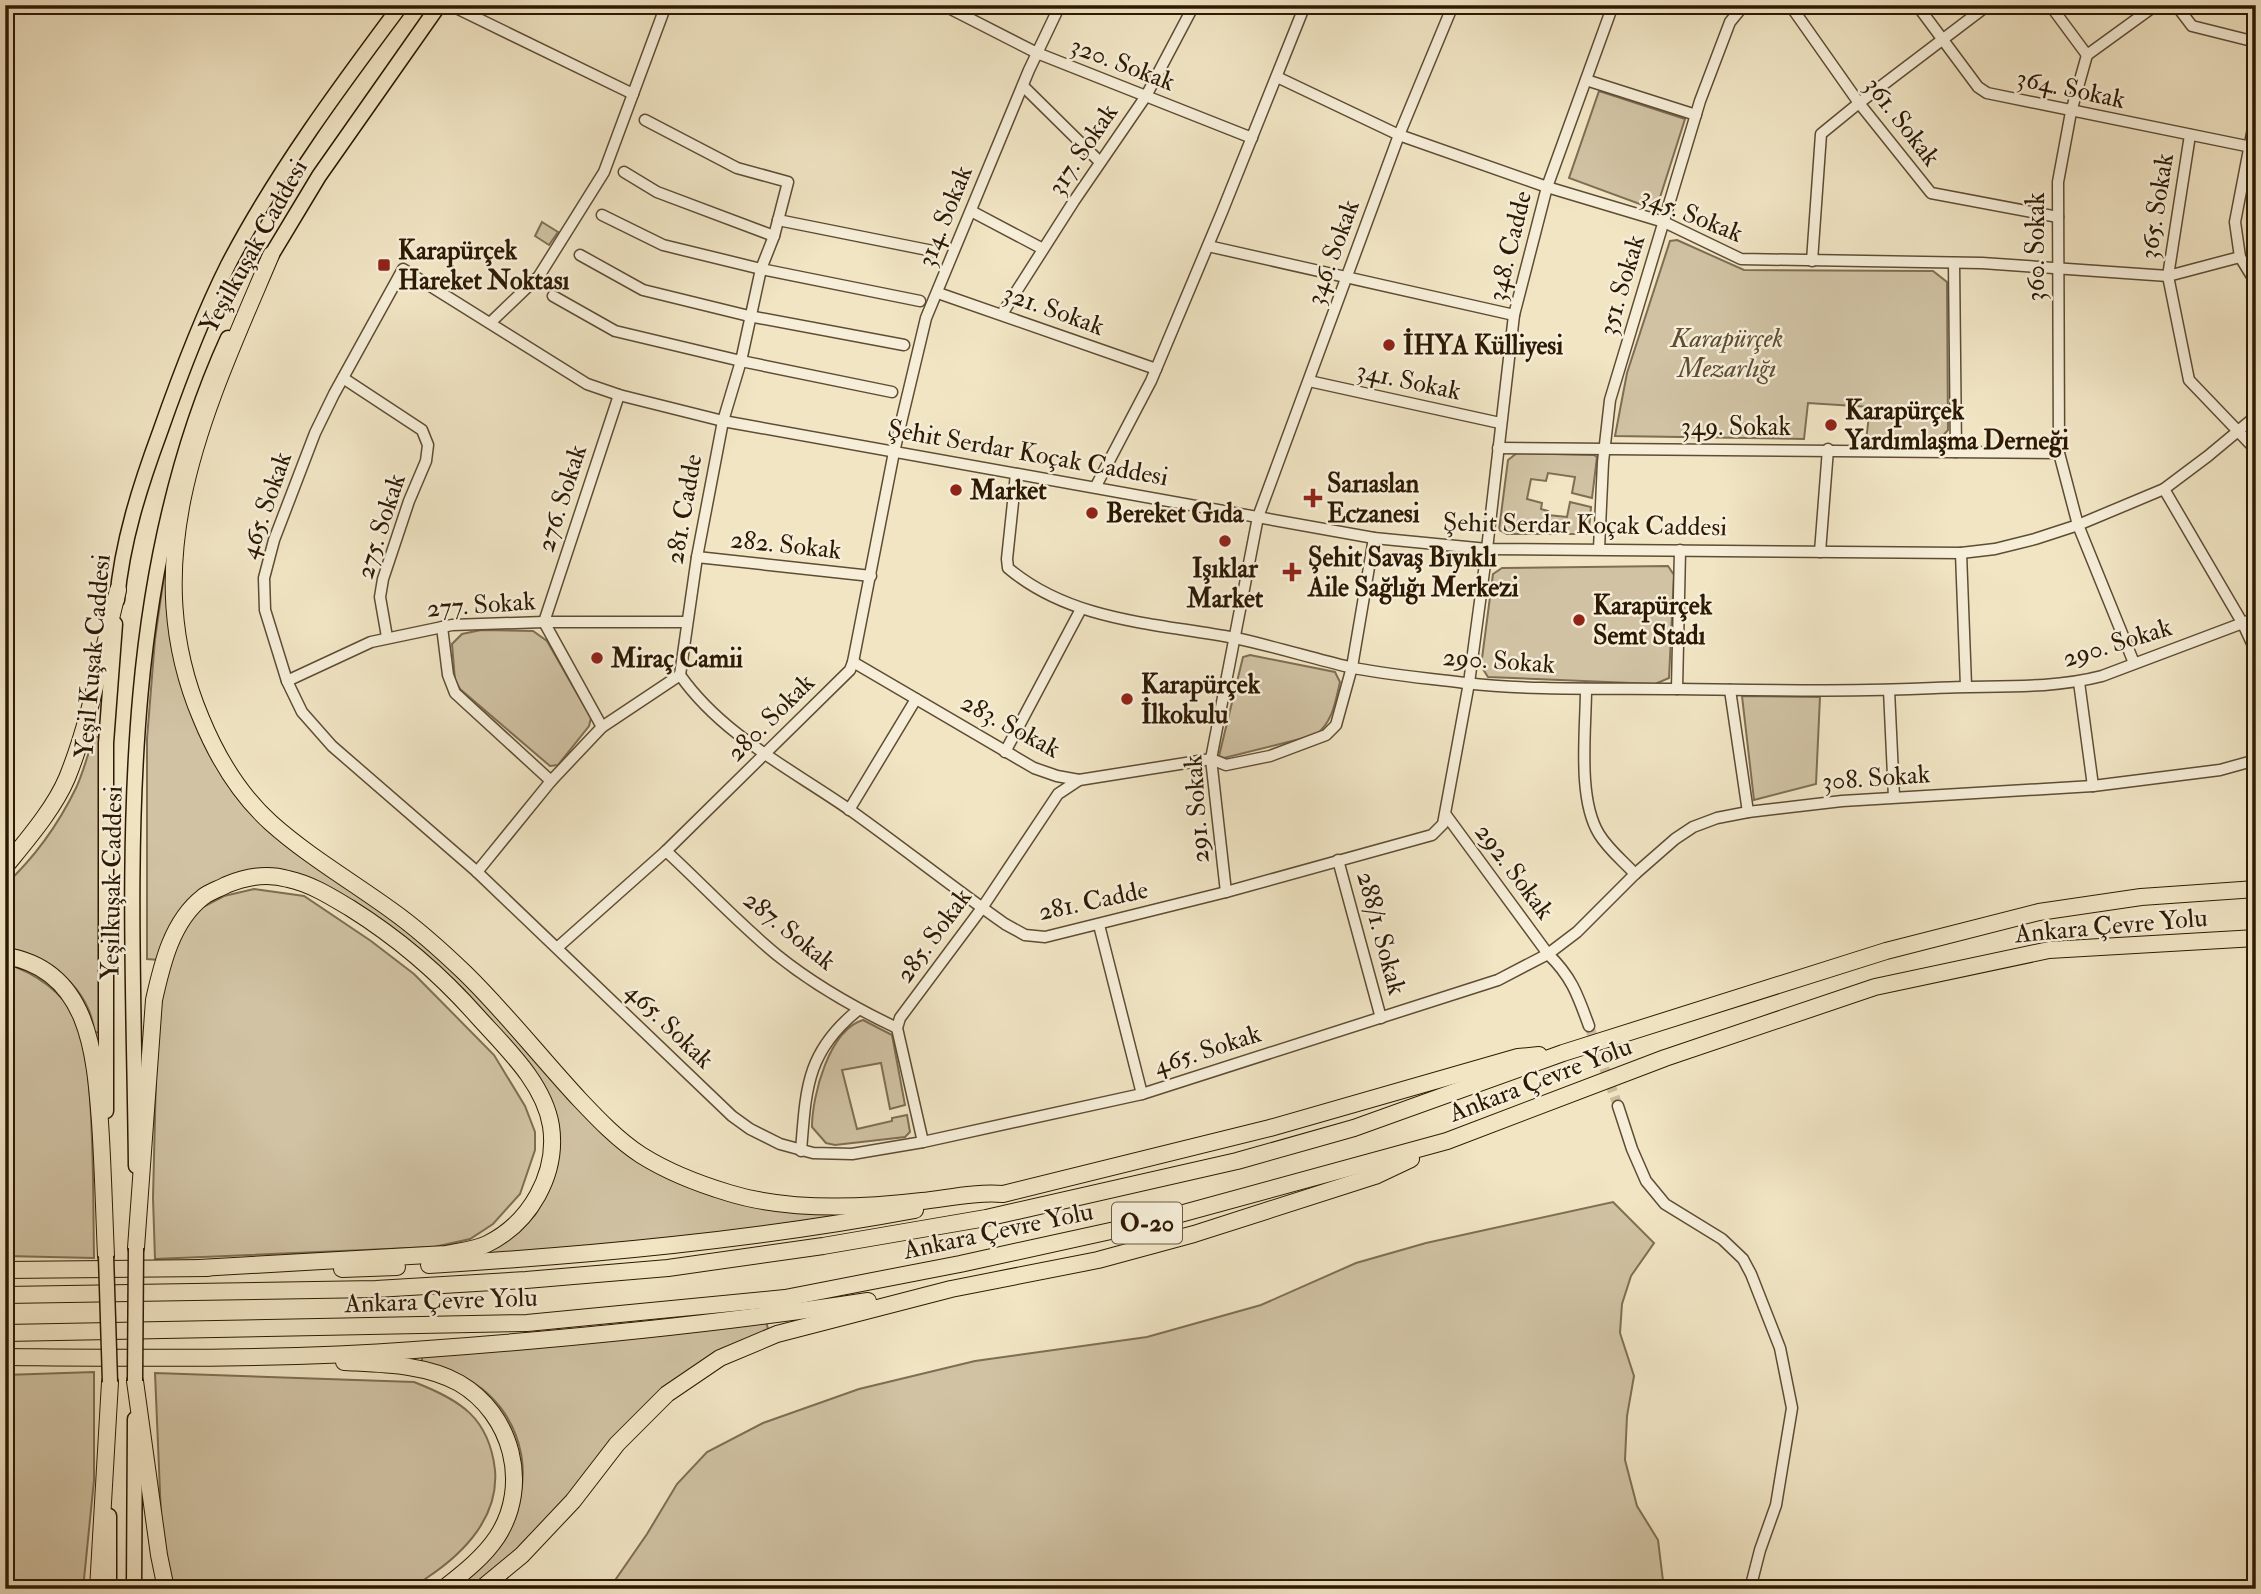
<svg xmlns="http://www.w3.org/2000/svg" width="2261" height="1594" viewBox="0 0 2261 1594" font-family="'IM FELL Double Pica',serif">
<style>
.green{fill:#d0c2a3;stroke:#7e6e53;stroke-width:2}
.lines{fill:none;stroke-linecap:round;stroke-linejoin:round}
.minor-tunnel{stroke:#cabc9d;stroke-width:10;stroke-dasharray:10 5;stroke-linecap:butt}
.minor-casing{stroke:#5e4c33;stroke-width:13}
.major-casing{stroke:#2d1903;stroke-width:17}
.highway-casing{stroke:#2d1903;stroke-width:18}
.minor{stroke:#f6eed9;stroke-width:10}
.major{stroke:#f1e5c4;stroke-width:14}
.highway{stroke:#f1e5c4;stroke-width:16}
.major-bridge-casing{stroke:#2d1903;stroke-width:17;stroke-linecap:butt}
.major-bridge{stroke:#f1e5c4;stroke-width:14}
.poi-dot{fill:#8f2418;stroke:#f6eed9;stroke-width:2.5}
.labels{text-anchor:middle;stroke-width:5;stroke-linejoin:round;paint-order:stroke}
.shield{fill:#f6eed9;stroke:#695943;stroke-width:2}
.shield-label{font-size:24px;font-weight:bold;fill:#2d1903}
.street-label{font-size:26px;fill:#2d1903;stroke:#f6eed9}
.poi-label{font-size:26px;font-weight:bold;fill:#2d1903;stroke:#f6eed9;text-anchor:start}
.park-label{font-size:26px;font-style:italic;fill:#5e4c33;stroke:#f6eed9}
</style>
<rect width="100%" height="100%" fill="#f1e5c4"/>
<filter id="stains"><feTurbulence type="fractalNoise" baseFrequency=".00286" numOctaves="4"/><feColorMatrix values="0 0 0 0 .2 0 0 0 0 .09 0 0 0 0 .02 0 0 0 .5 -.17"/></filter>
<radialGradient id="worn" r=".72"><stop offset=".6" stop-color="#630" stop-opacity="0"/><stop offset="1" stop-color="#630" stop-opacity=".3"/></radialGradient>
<g class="green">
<path d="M1599,91L1685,119L1656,210L1569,178Z"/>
<path d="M542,222L558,232L549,245L535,236Z"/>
<path d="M1677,240L1744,270L1933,271L1947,282L1948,430L1939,440L1866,441L1870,407L1808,403L1804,439L1615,436L1627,373L1670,241Z"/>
<path d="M1517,453L1594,455L1597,457L1592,498L1572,493L1575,477L1548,473L1546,481L1531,479L1527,499L1542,503L1541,509L1548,511V515L1567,517L1570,502L1591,507L1589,529L1586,534H1507L1499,530L1508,460Z"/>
<path d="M1668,566L1674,575L1669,678L1655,684L1488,677L1481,666L1493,574L1502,568Z"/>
<path d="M164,576L172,578L176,662L237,794L448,959L551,1073L667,1173L836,1213L837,1222L482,1261V1251L504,1243L521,1230L535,1215L551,1185L559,1143L518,1050L463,989L412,943L287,873L200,893L159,960L147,959V739L155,639Z"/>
<path d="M481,630L533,631L547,641L591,718L589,726L558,765L550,766L460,689L455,680L452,644L462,634Z"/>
<path d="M1250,655L1335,672L1340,682C1335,703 1333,721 1316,735L1224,758L1219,756L1243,657Z"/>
<path d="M1742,696L1820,697L1816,784L1754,800Z"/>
<path d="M94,736L104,739L103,1033L94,1032C92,991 45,951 5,948V885C34,858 59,823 76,788C84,771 88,753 94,736Z"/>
<path d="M254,889L304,896L371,941L414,974L494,1055L525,1106L535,1132V1150L520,1194L493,1224L470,1239L434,1247L155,1259L153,1198L158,994L180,932L201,908L224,896Z"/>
<path d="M5,963C35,973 65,992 77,1023C85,1043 87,1065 89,1086C94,1143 93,1201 94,1258L5,1256Z"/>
<path d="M863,1020L892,1035L905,1105L890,1109L881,1063L842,1070L857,1129L892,1121V1118L907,1115L910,1132L905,1137L835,1145L826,1143L812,1127C812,1096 829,1030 863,1020Z"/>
<path d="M1613,1202L1654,1243L1631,1276L1622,1304L1620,1333L1634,1376L1627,1416L1625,1460L1637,1506L1658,1540L1664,1589H1473L1438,1580L1402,1589H609L647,1534L677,1484L707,1452L763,1423L859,1389L975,1361L1147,1337L1261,1305L1356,1263L1426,1243Z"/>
<path d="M766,1321L769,1333L707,1361L526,1544L476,1589H455C472,1574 492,1559 505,1539C508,1534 511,1526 513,1519C537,1461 515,1402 458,1374C448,1368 433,1367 422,1364V1353Z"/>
<path d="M94,1372V1480L83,1589H5V1375Z"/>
<path d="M155,1373L414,1382C460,1400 489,1417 495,1470C499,1517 464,1553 428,1577C423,1580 416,1587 410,1589C399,1592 365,1589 351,1589C291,1589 230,1589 170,1589L161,1516Z"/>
</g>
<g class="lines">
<path class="minor-tunnel" d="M1589,1026L1618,1106"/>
<g class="minor-casing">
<g id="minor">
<path d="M450,5L633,94"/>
<path d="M943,5L1037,53L1252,138"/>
<path d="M1790,5L1859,103L1931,193L2058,217"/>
<path d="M1917,5L1978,87L1987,93L2256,148"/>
<path d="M2050,5L2087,55"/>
<path d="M2176,5L2192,26L2256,42"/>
<path d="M1277,77L1399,135L1547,187L1664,222L1741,259L1982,263L2168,276L2240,257"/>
<path d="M1586,80L1696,115"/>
<path d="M1023,86L1100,162"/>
<path d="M2256,113L2235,222L2240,257L2256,283"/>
<path d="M645,120L737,168L788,182L774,236L761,269L741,361L723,421L697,557L680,675C722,735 791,769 850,810C902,847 952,887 1005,924L1025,935L1045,937L1226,892L1432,835L1443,824L1469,683L1487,549L1514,315L1547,187L1613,5"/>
<path d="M2190,135L2168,276L2189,380L2256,450"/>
<path d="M624,172L657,192L774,236"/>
<path d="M971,211L1043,249"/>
<path d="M602,215L663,245L761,269L920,301"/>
<path d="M778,220L933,251"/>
<path d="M1208,246L1514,315"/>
<path d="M580,255L643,290L749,316L904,345"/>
<path d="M1812,261L1821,134L1859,103L1988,5"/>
<path d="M1954,263L1956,452"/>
<path d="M938,293L1156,369"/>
<path d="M553,296L615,331L741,361L892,392"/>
<path d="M1002,314L1074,201L1146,96L1194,5"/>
<path d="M491,322L539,276L604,172L666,5"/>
<path d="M343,378L422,430L428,445L426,461L409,501L383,579L380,597L387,637"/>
<path d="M1309,381L1500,423"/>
<path d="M2256,416L2208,456L2164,489L2078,525L2035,539L1995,549L1961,553L1487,549L1374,538L723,421L619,395L587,384L403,269L334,394L315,433L274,540L264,578L265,610L287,681L302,712L332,746L475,870L732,1116L750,1129L780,1144L813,1153L852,1154L923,1142L1142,1094L1498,980L1548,954L1577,932L1635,874L1675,839L1693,827L1717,818L1748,812L1842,801L2093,786L2220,770L2256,760"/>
<path d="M1498,448L2059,453"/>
<path d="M1016,474L1007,559L1008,568C1072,622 1157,623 1235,638C1273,646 1311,658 1349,667C1387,675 1427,678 1465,683C1536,691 1608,688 1678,689C1764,690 1850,692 1935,688C1991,685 2048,690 2102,676L2256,618"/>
<path d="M1096,486L1151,381L1222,212L1305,5"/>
<path d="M2164,489L2243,624L2256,652"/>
<path d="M1599,549L1603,462L1610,400L1700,101L1730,22L1744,5"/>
<path d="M1820,552L1828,449"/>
<path d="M1961,553L1966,686"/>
<path d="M697,557L871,576"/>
<path d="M442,627L448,675L455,693L551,781"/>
<path d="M853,662L1034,768L1057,776L1079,780L1211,759L1226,765L1270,756L1326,735L1336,725L1352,667L1374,538"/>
<path d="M2134,663L2078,525L2059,453L2058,182L2071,112L2087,55L2156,5"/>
<path d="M287,681L371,642L452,625L544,622H687"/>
<path d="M2079,682L2093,786"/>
<path d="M1586,689C1586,730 1577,798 1599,834C1608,849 1623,861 1635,874"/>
<path d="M1677,689L1680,550"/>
<path d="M1730,690L1748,812"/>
<path d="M1889,690L1894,797"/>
<path d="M602,727L544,622L619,395"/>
<path d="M1005,752L1081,609"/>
<path d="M849,810L916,699"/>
<path d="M1446,815L1548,954C1572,977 1578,996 1589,1026"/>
<path d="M666,851C703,885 738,923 777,955C813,984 855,1008 897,1028"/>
<path d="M1338,860L1381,1018"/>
<path d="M477,872L551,781L602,727L680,675"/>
<path d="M1226,892L1211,759L1258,517L1399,135L1453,5"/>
<path d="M1099,925L1142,1094"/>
<path d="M558,947L666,851L850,670L853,662L894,452L926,318L1029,70L1060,5"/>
<path d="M1618,1106L1632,1149L1646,1181L1665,1204L1722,1239L1743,1259L1751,1274L1780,1348L1792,1408L1776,1505L1760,1550L1750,1589"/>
<path d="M923,1142L897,1028L900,1018L982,908L1058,794L1079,780"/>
<path d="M801,1151C806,1089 806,1052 858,1010"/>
</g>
</g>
<g class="major-casing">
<g id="major">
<path d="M266,264L319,176L439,5"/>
<path d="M117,600C122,542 140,486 160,432C180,375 201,319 228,265C276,173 339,88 401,5"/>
<path d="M106,1111V743L115,624"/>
<path d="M136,1166C133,888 110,597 228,338"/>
<path d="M109,1589V1516"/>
<path d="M134,1589L135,1419"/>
</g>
</g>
<g class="highway-casing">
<g id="highway">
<path d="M271,255C208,404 132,555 201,718C217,757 240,795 271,823C308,856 351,881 391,910C418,929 442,951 465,973C506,1013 541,1058 580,1100C598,1119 618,1140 641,1155C668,1172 699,1184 729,1193C787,1211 863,1208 922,1201C949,1198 975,1192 1003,1194L1270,1128L1518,1057L1539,1055"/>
<path d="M5,867C26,841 54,809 67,778C91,719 102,652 118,590"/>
<path d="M5,956C89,969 95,1054 100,1122C103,1166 104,1211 106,1256"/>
<path d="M136,1248L154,1000C162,964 172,921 203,897C209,892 219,889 226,885C245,877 268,873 288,879C311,884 330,896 350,908C398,938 441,975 478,1017C506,1048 544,1083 551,1126C558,1174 530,1223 487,1244C475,1250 459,1251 446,1254L199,1268"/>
<path d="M429,1265C592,1255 754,1240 915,1210"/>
<path d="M342,1269L397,1267"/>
<path d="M5,1270L208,1268"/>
<path d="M5,1295L376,1289L526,1280L668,1268L823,1246L986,1218L1237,1161L1354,1128L1563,1053L1886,951L2039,912L2141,897L2256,889"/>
<path d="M5,1333L527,1323L785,1298L960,1264L1147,1223L1447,1141L1665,1058L1875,987L2049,950L2256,938"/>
<path d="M5,1357C141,1358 278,1360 414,1350C566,1339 718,1324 868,1301"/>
<path d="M344,1362C382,1364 425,1364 459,1383C512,1414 531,1485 497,1537C483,1558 462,1574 443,1589"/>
<path d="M135,1381L159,1555L166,1589"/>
<path d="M98,1589L110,1382"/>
<path d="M481,1589L522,1555L573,1501L617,1444L667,1394L720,1358L777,1334L951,1289L1098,1260L1194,1234L1375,1176L1411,1159"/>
</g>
</g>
<use href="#minor" class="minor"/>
<use href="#major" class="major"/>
<use href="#highway" class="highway"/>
<g class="major-bridge-casing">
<g id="major-bridge">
<path d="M106,1256L110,1382"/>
<path d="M135,1381L136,1248"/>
</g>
</g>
<use href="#major-bridge" class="major-bridge"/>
</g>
<g class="poi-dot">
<rect x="377" y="258" width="14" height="14" rx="3.5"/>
<circle cx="1389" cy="345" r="7"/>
<circle cx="1831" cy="425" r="7"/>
<circle cx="956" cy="490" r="7"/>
<path d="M1309.5 487.5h7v7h7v7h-7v7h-7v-7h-7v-7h7z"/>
<circle cx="1092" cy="513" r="7"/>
<circle cx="1225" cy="541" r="7"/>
<path d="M1288.5 561.5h7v7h7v7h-7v7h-7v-7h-7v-7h7z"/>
<circle cx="1579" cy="620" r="7"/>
<circle cx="597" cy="658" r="7"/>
<circle cx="1127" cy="699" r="7"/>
</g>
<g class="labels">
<rect class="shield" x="1112" y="1202.5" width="70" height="41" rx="5"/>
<g class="shield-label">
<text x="1147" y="1231">O-20</text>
</g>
<g class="street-label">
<text transform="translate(1123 63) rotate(21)" y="9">320. Sokak</text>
<text transform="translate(2071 88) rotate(12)" y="9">364. Sokak</text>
<text transform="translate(1903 121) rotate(52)" y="9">361. Sokak</text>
<text transform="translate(1082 149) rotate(-56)" y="9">317. Sokak</text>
<text transform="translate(2156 206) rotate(-81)" y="9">365. Sokak</text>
<text transform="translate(1692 214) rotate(22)" y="9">345. Sokak</text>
<text transform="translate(944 216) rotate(-68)" y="9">314. Sokak</text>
<text transform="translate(253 246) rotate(-61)" y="9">Yeşilkuşak Caddesi</text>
<text transform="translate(1509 246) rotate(-76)" y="9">348. Cadde</text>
<text transform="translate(2035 247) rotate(-90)" y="9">360. Sokak</text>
<text transform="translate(1332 252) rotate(-70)" y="9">346. Sokak</text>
<text transform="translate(1621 285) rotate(-73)" y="9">351. Sokak</text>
<text transform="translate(1054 309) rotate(20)" y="9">321. Sokak</text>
<text transform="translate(1409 380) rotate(12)" y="9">341. Sokak</text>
<text x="1736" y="435">349. Sokak</text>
<text transform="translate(1028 452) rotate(10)" y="9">Şehit Serdar Koçak Caddesi</text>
<text transform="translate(561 498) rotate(-72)" y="9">276. Sokak</text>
<text transform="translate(265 505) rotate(-71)" y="9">465. Sokak</text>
<text transform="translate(683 509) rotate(-80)" y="9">281. Cadde</text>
<text transform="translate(1585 524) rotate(1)" y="9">Şehit Serdar Koçak Caddesi</text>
<text transform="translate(380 526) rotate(-72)" y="9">275. Sokak</text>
<text transform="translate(786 544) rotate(6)" y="9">282. Sokak</text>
<text transform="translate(481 604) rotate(-4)" y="9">277. Sokak</text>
<text transform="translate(2117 642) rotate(-17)" y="9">290. Sokak</text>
<text transform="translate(92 656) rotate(-85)" y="9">Yeşil Kuşak Caddesi</text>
<text transform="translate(1499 660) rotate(4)" y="9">290. Sokak</text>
<text transform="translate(770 717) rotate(-45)" y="9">280. Sokak</text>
<text transform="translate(1011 725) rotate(28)" y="9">283. Sokak</text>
<text transform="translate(1876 777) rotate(-4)" y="9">308. Sokak</text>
<text transform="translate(1196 809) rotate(-94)" y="9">291. Sokak</text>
<text transform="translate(1515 871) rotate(53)" y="9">292. Sokak</text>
<text transform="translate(111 883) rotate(-89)" y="9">Yeşilkuşak Caddesi</text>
<text transform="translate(1093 900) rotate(-12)" y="9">281. Cadde</text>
<text transform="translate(2111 925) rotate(-5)" y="9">Ankara Çevre Yolu</text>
<text transform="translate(790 930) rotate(39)" y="9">287. Sokak</text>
<text transform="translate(1382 933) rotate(75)" y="9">288/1. Sokak</text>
<text transform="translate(933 935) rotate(-54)" y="9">285. Sokak</text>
<text transform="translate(670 1025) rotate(44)" y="9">465. Sokak</text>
<text transform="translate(1207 1049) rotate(-18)" y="9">465. Sokak</text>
<text transform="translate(1540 1079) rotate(-21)" y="9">Ankara Çevre Yolu</text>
<text transform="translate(998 1230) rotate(-12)" y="9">Ankara Çevre Yolu</text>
<text transform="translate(441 1300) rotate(-2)" y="9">Ankara Çevre Yolu</text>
</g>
<g class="poi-label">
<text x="398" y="259">Karapürçek<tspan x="398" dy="30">Hareket Noktası</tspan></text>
<text x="1403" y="354">İHYA Külliyesi</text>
<text x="1845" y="419">Karapürçek<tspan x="1845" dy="30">Yardımlaşma Derneği</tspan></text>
<text x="1327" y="492">Sarıaslan<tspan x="1327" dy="30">Eczanesi</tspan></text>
<text x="970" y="499">Market</text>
<text x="1106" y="522">Bereket Gıda</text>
<text x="1308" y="566">Şehit Savaş Bıyıklı<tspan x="1308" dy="30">Aile Sağlığı Merkezi</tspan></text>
<text x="1225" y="577" text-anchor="middle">Işıklar<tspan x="1225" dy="30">Market</tspan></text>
<text x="1593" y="614">Karapürçek<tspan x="1593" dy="30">Semt Stadı</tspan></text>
<text x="611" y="667">Miraç Camii</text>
<text x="1141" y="693">Karapürçek<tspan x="1141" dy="30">İlkokulu</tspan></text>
</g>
<g class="park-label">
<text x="1727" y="347">Karapürçek<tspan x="1727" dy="30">Mezarlığı</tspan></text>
</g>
</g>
<rect width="2261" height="1594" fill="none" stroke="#f1e5c4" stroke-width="28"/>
<rect x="7" y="7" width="2247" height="1580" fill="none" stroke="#2d1903" stroke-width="3.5"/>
<rect x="14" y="14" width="2233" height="1566" fill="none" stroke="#2d1903" stroke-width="2"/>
<rect width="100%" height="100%" filter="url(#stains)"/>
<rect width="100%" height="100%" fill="url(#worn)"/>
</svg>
